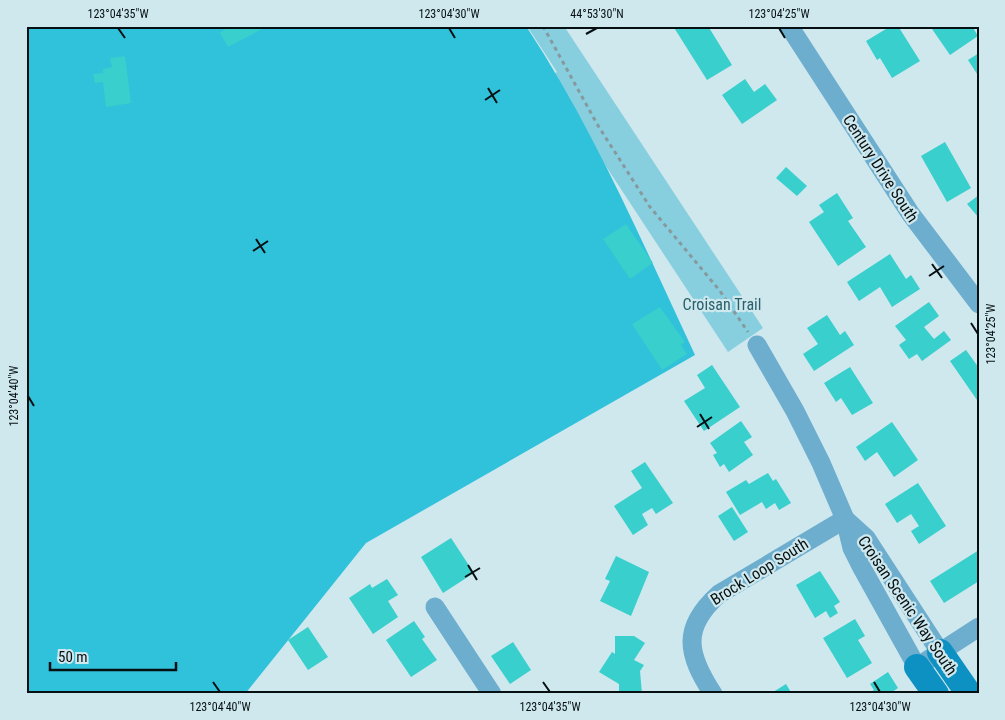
<svg xmlns="http://www.w3.org/2000/svg" width="1005" height="720" viewBox="0 0 1005 720" font-family="'Roboto Condensed',sans-serif">
<style>
.green{fill:#87cfdf}
.forest{fill:#30c1db}
.building{fill:#38cfcd}
.lines{fill:none;stroke-linecap:round;stroke-linejoin:round}
.path{stroke:#869a9e;stroke-width:3;stroke-dasharray:4 4;stroke-linecap:butt}
.street{stroke:#6dadce;stroke-width:19}
.secondary{stroke:#0d91c2;stroke-width:26}
.ticks{fill:none;stroke:#060f11;stroke-width:2}
.labels{text-anchor:middle;stroke-width:4.5;stroke-linejoin:round;paint-order:stroke}
.street-label{font-size:16px;fill:#060f11;stroke:#cee8ee}
.park-label{font-size:16px;fill:#29606b;stroke:#cee8ee}
.neatline{fill:none;stroke:#060f11;stroke-width:2}
.ticks-label{font-size:12px;text-anchor:middle;fill:#060f11}
</style>
<rect width="100%" height="100%" fill="#cee8ee"/>
<path class="green" d="M527,26H564L763,328L728,352L548,78L557,72Z"/>
<path class="forest" d="M26,26H526C594,129 643,244 695,355L366,543L245,694H26Z"/>
<g class="building">
<path d="M229,26H268L228,47L220,33Z"/>
<path d="M673,26H708L732,65L707,80Z"/>
<path d="M891,26H898L920,61L892,78L880,58L877,60L866,41Z"/>
<path d="M930,26H972L978,36L950,55Z"/>
<path d="M979,53V77L968,60Z"/>
<path d="M125,56L131,103L106,107L103,82L95,83L93,74L103,73V69L112,67L110,58Z"/>
<path d="M745,79L754,92L765,84L777,100L742,124L722,95Z"/>
<path d="M945,142L971,188L947,202L921,156Z"/>
<path d="M786,167L807,186L797,196L776,178Z"/>
<path d="M837,193L853,218L848,221L866,247L838,266L809,222L824,212L819,205Z"/>
<path d="M979,195V218L967,204Z"/>
<path d="M626,224L653,263L630,279L603,239Z"/>
<path d="M890,254L906,279L911,275L920,289L892,307L880,287L859,301L847,282Z"/>
<path d="M929,302L939,316L924,327L934,339L944,331L951,340L922,361L917,354L909,359L899,345L906,340L895,326Z"/>
<path d="M660,307L685,342L681,345L687,354L662,370L632,324Z"/>
<path d="M827,315L840,335L845,331L854,345L814,371L803,354L818,344L807,328Z"/>
<path d="M966,350L979,368L977,400L950,361Z"/>
<path d="M712,365L740,407L704,431L684,401L705,388L697,375Z"/>
<path d="M850,367L873,403L852,415L841,398L836,402L824,383Z"/>
<path d="M741,421L752,437L744,442L753,455L729,472L724,464L720,467L713,455L717,453L710,443Z"/>
<path d="M892,422L918,460L894,477L877,452L865,461L856,447Z"/>
<path d="M645,462L673,503L656,514L652,508L642,514L648,525L633,535L614,506L642,488L631,471Z"/>
<path d="M768,473L773,481L776,479L791,503L779,510L775,503L766,509L762,502L740,515L726,492L746,480L749,484Z"/>
<path d="M918,483L946,526L919,544L911,531L919,526L911,514L897,523L885,504Z"/>
<path d="M732,507L748,532L734,541L718,516Z"/>
<path d="M451,538L474,573L443,593L421,557Z"/>
<path d="M979,550V581L944,603L930,581Z"/>
<path d="M616,556L649,572L631,616L600,601L610,581L605,579Z"/>
<path d="M820,571L840,602L834,606L838,613L830,618L826,611L815,618L796,585Z"/>
<path d="M387,579L398,595L388,601L398,617L373,634L349,598L370,584L372,588Z"/>
<path d="M855,619L865,636L858,640L872,663L847,678L823,638Z"/>
<path d="M414,621L425,637L422,639L437,660L411,677L386,640Z"/>
<path d="M308,627L328,657L308,670L288,640Z"/>
<path d="M615,636H634L645,643L634,660L644,665L640,671L642,694H619V684L599,672L612,652L615,654Z"/>
<path d="M513,642L531,670L510,684L491,656Z"/>
<path d="M888,672L898,688L889,694H867L874,690L870,684Z"/>
<path d="M786,684L792,694H770Z"/>
</g>
<g class="lines">
<path class="path" d="M543,26L597,124L650,207L720,291L748,332"/>
<g class="street">
<path d="M789,26L910,213L979,304"/>
<path d="M757,345L795,411L821,463L845,519L852,548L862,568L917,667L979,627"/>
<path d="M845,519L866,538L940,652"/>
<path d="M435,607L492,694"/>
<path d="M713,694C687,654 681,628 719,594L845,519"/>
</g>
<g class="secondary">
<path d="M940,652L969,694"/>
<path d="M917,667L936,694"/>
</g>
</g>
<path class="ticks" d="M118,28L125,38M449,28L455,38M779,28L785,38M586,34L597,28M488,88L497,103M485,100L500,90M256,239L265,253M253,251L268,241M932,264L942,278M929,276L944,266M971,323L978,334M28,396L34,406M700,414L709,429M697,427L712,417M468,565L477,580M465,577L480,568M213,682L220,692M543,682L550,692M874,682L880,692"/>
<g class="labels">
<g class="street-label">
<text transform="translate(881 168) rotate(57)" y="6">Century Drive South</text>
<text transform="translate(759 571) rotate(-32)" y="6">Brock Loop South</text>
<text transform="translate(908 605) rotate(56)" y="6">Croisan Scenic Way South</text>
</g>
<g class="park-label">
<text x="722" y="310">Croisan Trail</text>
</g>
</g>
<rect width="1005" height="720" fill="none" stroke="#cee8ee" stroke-width="55"/>
<path d="M50 662v8h126v-8" fill="none" stroke="#060f11" stroke-width="2.5"/>
<text x="58" y="662" font-size="15" fill="#060f11" stroke="#cee8ee" stroke-width="4" paint-order="stroke">50 m</text>
<rect x="28" y="28" width="950" height="664" class="neatline"/>
<g class="ticks-label">
<text x="118" y="18">123°04'35"W</text>
<text x="449" y="18">123°04'30"W</text>
<text x="597" y="18">44°53'30"N</text>
<text x="779" y="18">123°04'25"W</text>
<text transform="translate(991 334) rotate(-90)" y="4">123°04'25"W</text>
<text transform="translate(14 396) rotate(-90)" y="4">123°04'40"W</text>
<text x="220" y="711">123°04'40"W</text>
<text x="550" y="711">123°04'35"W</text>
<text x="880" y="711">123°04'30"W</text>
</g>
</svg>
